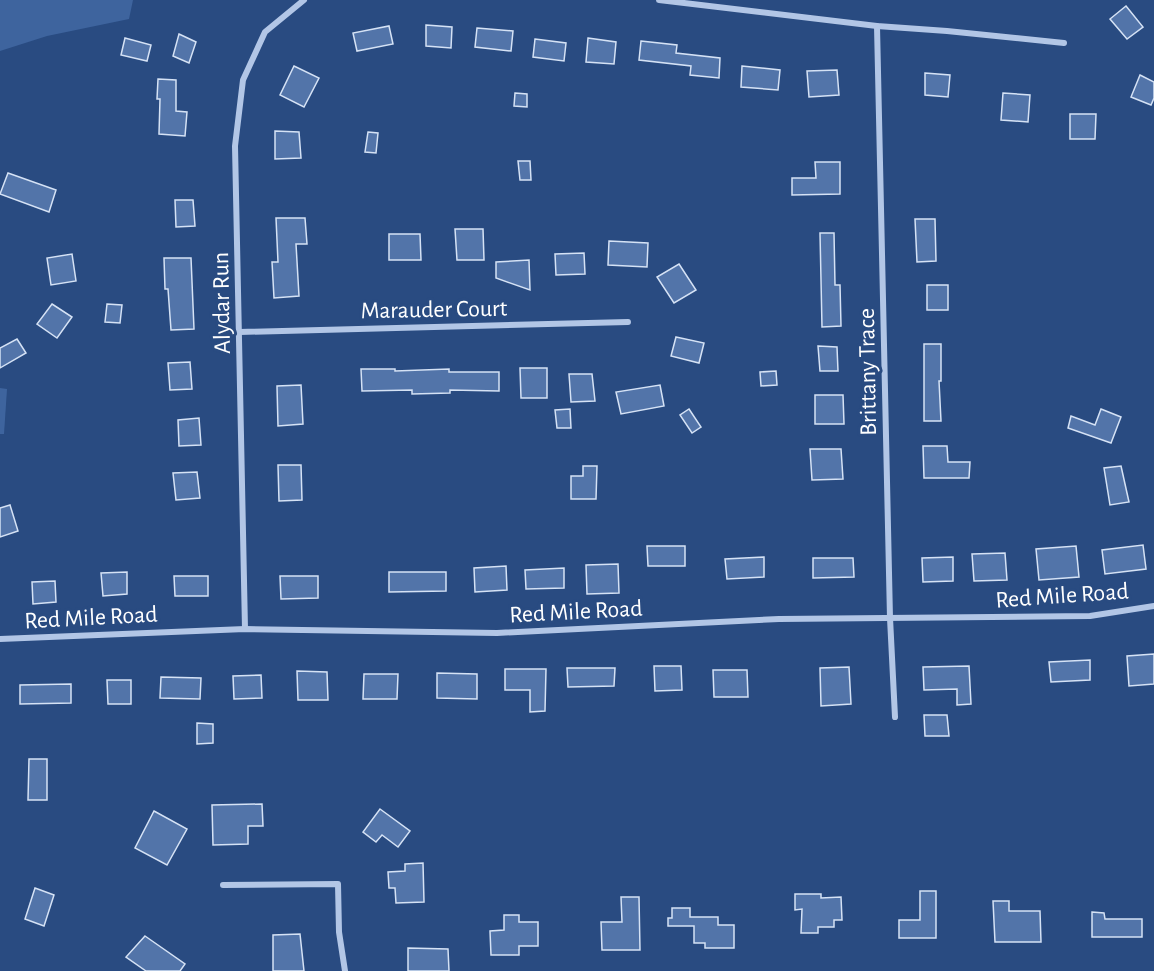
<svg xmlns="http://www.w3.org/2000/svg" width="1154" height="971" viewBox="0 0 1154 971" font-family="'Alegreya Sans',sans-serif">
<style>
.green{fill:#3e649e}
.building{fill:#5274a9;stroke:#d5e2f5;stroke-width:1.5}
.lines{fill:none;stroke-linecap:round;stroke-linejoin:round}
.minor{stroke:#b2c6e6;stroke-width:6}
.labels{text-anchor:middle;stroke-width:6;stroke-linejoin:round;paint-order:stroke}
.street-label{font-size:24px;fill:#fff;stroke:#294b81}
</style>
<rect width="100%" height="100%" fill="#294b81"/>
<g class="green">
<path d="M0,0H133L129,19L47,36L0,51Z"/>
<path d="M0,388L7,389L4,434H0Z"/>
</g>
<g class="building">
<path d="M1126,6L1143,27L1127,39L1110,19Z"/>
<path d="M426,25L452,27L451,48L426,46Z"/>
<path d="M389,26L393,44L357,51L353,33Z"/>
<path d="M477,28L513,31L511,51L475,47Z"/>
<path d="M179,34L196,42L189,63L173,56Z"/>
<path d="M125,38L151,45L147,61L121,55Z"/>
<path d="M588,38L616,42L614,64L586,62Z"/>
<path d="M535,39L566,43L564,61L533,57Z"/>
<path d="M641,41L677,45L676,53L720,58L719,78L690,75L691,66L639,60Z"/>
<path d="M294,66L319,78L304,107L280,95Z"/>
<path d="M742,66L780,70L778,90L741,87Z"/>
<path d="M837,70L839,95L809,97L807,71Z"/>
<path d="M925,73L950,75L948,97L925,95Z"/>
<path d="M1140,75L1154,82V98L1151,105L1131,97Z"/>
<path d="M158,79L176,80V111L187,112L185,136L159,134L160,99H157Z"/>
<path d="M515,93L527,94V107L514,106Z"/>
<path d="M1003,93L1030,95L1028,122L1001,120Z"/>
<path d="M1070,114H1096L1095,139H1070Z"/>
<path d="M275,131L299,132L301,158L275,159Z"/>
<path d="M368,132L378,133L376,153L365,152Z"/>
<path d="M518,161H530L531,180H520Z"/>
<path d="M815,162H840V194L792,195V178H816Z"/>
<path d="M8,173L56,190L49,212L0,194Z"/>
<path d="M175,200H193L195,226L176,227Z"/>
<path d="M276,218H305L307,244H296L299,296L274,298L272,262H278Z"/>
<path d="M915,219H935L936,261L917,262Z"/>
<path d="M455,229H483L484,260H457Z"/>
<path d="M820,233H834L835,285H840L841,326L822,327Z"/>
<path d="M389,234H420L421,260H389Z"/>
<path d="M609,241L648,243L647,267L608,265Z"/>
<path d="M584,253L585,274L556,275L555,254Z"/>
<path d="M72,254L76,281L51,285L47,258Z"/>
<path d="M164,258H191L194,329L171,330L168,289H165Z"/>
<path d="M529,260L530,290L496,278V262Z"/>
<path d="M679,264L696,290L674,303L657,277Z"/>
<rect x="927" y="285" width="21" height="25"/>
<path d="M52,304L72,317L57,338L37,324Z"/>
<path d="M107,304L122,305L120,323L105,322Z"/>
<path d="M676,337L704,343L699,363L671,356Z"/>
<path d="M17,339L26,353L0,368V348Z"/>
<path d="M924,344H941V381H939L941,421H924Z"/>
<path d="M818,346L837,347L838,371H820Z"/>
<path d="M190,362L192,389L170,390L168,363Z"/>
<path d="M520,368H547V398H521Z"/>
<path d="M361,369H395V371L449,369V372H499V391L450,390V393L412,394V390L362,391Z"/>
<path d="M776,371L777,385L761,386L760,372Z"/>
<path d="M569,374H592L595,401L571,402Z"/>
<path d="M301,385L303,424L278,426L277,386Z"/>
<path d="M660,385L664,406L621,414L616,392Z"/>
<path d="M815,395H843L844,424H815Z"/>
<path d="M570,409L571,428H557L555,410Z"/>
<path d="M689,409L701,427L692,433L680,415Z"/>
<path d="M1101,409L1121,417L1111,443L1068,428L1071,416L1095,425Z"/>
<path d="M199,418L201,445L179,446L178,420Z"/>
<path d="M923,446H947L948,462H970L969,478H924Z"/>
<path d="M810,449H841L843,479L812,480Z"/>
<path d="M278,465H301L302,500L279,501Z"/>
<path d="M583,466H597L596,499H571V476H583Z"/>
<path d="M1121,466L1129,502L1110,505L1104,468Z"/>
<path d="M197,472L200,498L176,500L173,473Z"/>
<path d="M10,505L18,531L0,537V508Z"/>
<path d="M1143,545L1146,569L1105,574L1102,550Z"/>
<path d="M647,546H685V566H648Z"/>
<path d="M1076,546L1079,577L1039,580L1036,549Z"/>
<path d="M1005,553L1007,580L974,581L972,554Z"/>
<path d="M764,557V577L727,579L725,559Z"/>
<path d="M953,557V581L923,582L922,558Z"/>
<path d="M813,558H853L854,577L813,578Z"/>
<path d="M618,564L619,593L587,594L586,565Z"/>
<path d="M506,566L507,590L475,592L474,568Z"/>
<path d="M564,568V588L526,589L525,570Z"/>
<path d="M127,572V594L103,596L101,573Z"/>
<path d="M389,572H446V591L389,592Z"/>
<path d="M174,576H208V596H175Z"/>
<path d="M280,576H318V598L281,599Z"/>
<path d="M55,581L56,602L33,604L32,582Z"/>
<path d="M1154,654V684L1129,686L1127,656Z"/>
<path d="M1090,660V680L1051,682L1049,662Z"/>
<path d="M654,666H681L682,690L655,691Z"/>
<path d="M969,666L971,704L957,705V689L924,690L923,667Z"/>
<path d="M849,667L851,704L821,706L820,668Z"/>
<path d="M567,668H615L614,686L568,687Z"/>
<path d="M505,669H546L545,711L530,712V690H505Z"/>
<path d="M713,670H747L748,697H714Z"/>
<path d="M297,671L327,672L328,700H298Z"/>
<path d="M437,673L477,674V699L437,698Z"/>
<path d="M364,674H398L397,699H363Z"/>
<path d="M261,675L262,698L234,699L233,676Z"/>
<path d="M161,677L201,678L200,699L160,698Z"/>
<path d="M107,680H131V704H108Z"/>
<path d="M71,684V703L20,704V685Z"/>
<path d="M924,715H947L949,736H925Z"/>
<path d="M197,723L213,724V743L197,744Z"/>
<path d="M29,759H47V800H28Z"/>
<path d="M262,804L263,826H248V844L213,845L212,805Z"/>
<path d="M380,809L410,831L398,847L382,835L376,842L363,832Z"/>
<path d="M154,811L187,829L167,865L135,848Z"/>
<path d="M423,863L424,902L396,903L395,888H389L388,872L405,871V864Z"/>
<path d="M35,888L54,895L44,926L25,919Z"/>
<path d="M920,891H936V938H899V920H920Z"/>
<path d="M795,894H821V898L841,897L842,920H834V927H818V933H801L802,909L795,910Z"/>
<path d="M621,897H639L640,950H602L601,922H622Z"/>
<path d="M993,901H1009V911H1040L1041,942H995Z"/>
<path d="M672,908H690V917H718V925H734V948H705V943H694V926H668V918H672Z"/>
<path d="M1092,912L1104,913L1105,919H1142V937H1092Z"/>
<path d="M504,915H519V922H538V946H519V955H491L490,931L504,930Z"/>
<path d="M300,934L304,971H273V935Z"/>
<path d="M145,936L185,964L180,971H146L126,957Z"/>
<path d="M408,948L448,949L449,971H408Z"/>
</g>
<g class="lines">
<g class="minor">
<path d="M659,0L877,26L947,31L1064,43"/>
<path d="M877,26L890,618L895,717"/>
<path d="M240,332L628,322"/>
<path d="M245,629L235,146L243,80L265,32L304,0"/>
<path d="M0,639L245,629L497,633L779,619L1090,616L1154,606"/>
<path d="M223,885L338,884L339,932L345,971"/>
</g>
</g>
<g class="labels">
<g class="street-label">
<text transform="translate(221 303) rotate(-91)" y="8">Alydar Run</text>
<text transform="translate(434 309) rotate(-1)" y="8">Marauder Court</text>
<text transform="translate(867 372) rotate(-91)" y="8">Brittany Trace</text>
<text transform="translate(1062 595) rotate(-4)" y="8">Red Mile Road</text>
<text transform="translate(576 611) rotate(-3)" y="8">Red Mile Road</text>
<text transform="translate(91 617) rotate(-3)" y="8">Red Mile Road</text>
</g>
</g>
</svg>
